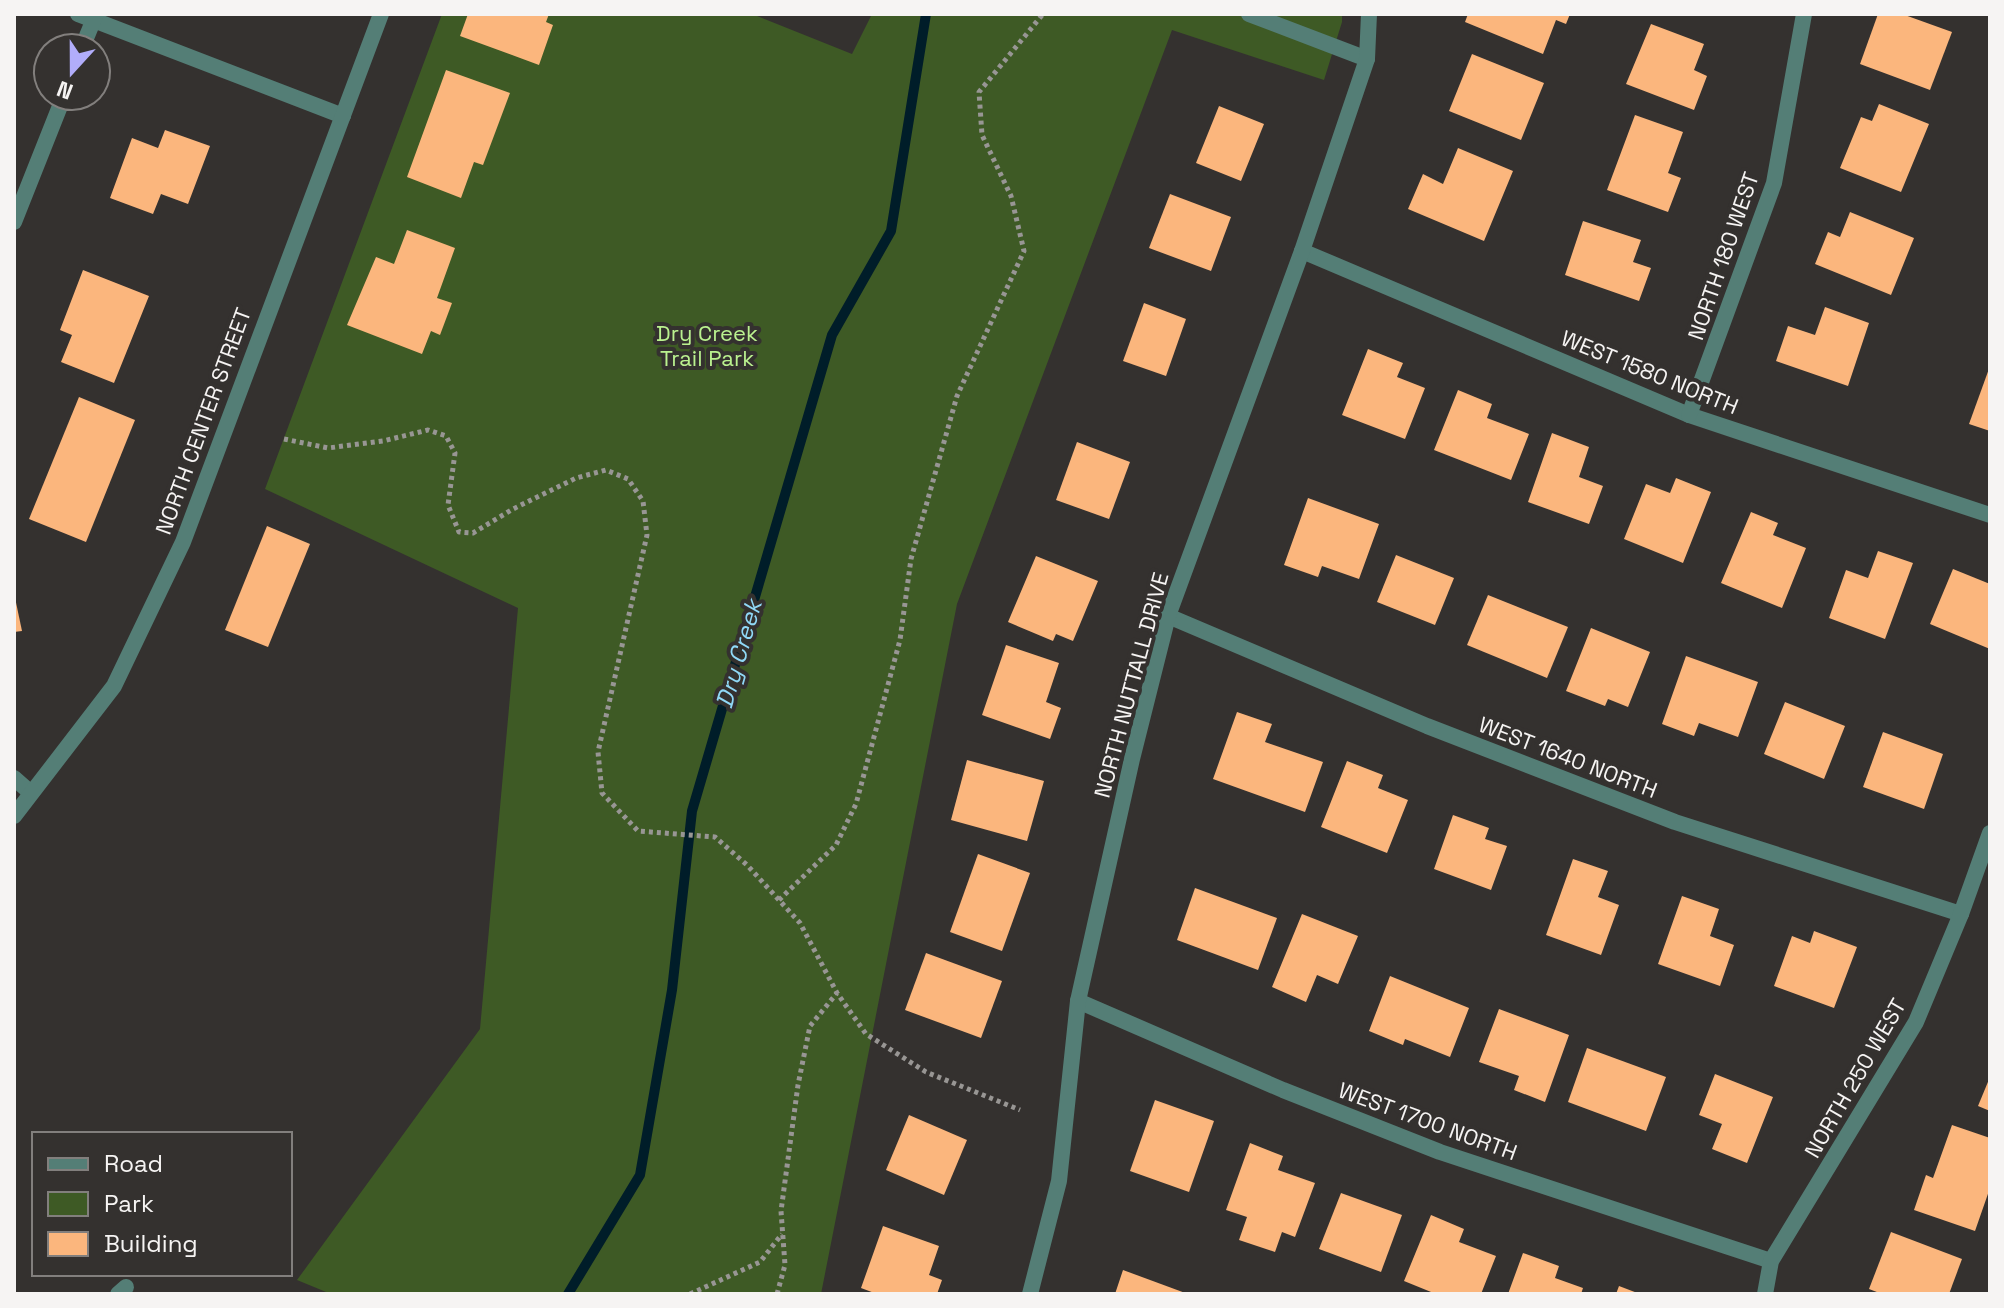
<svg xmlns="http://www.w3.org/2000/svg" width="2004" height="1308" viewBox="0 0 2004 1308" font-family="'Space Grotesk',sans-serif">
<style>
.green{fill:#3e5a25}
.lines{fill:none;stroke-linecap:round;stroke-linejoin:round}
.stream{stroke:#001d29;stroke-width:10}
.building{fill:#fbb67d}
.path{stroke:#989694;stroke-width:5;stroke-dasharray:4 4;stroke-linecap:butt}
.service{stroke:#547e76;stroke-width:16}
.minor{stroke:#547e76;stroke-width:16}
.tertiary{stroke:#547e76;stroke-width:16}
.labels{text-anchor:middle;stroke-width:8;stroke-linejoin:round;paint-order:stroke}
.street-label{font-size:22px;fill:#f6f4f3;stroke:#34312f}
.park-label{font-size:22px;fill:#baf18f;stroke:#34312f}
.water-label{font-size:24px;font-style:italic;fill:#90d9f7;stroke:#34312f}
</style>
<rect width="100%" height="100%" fill="#34312f"/>
<path class="green" d="M442,14H752L852,54L872,14H1342V22L1324,80L1172,30L957,604L821,1294H331L297,1280L480,1029L518,608L265,489Z"/>
<g class="lines">
<path class="stream" d="M568,1294L640,1175L672,990L692,811L832,335L891,231L926,14"/>
</g>
<g class="building">
<path d="M468,14H549L546,22L553,25L539,65L460,36Z"/>
<path d="M1468,14H1570L1566,24L1556,20L1543,54L1465,22Z"/>
<path d="M1878,14H1902L1952,32L1930,90L1860,64Z"/>
<path d="M1651,24L1704,44L1694,70L1707,76L1694,110L1626,84Z"/>
<path d="M1472,54L1544,83L1521,140L1449,111Z"/>
<path d="M446,70L510,93L483,165L474,162L461,198L407,177Z"/>
<path d="M1879,104L1929,124L1901,192L1840,168L1861,117L1872,121Z"/>
<path d="M1219,106L1264,124L1241,181L1196,163Z"/>
<path d="M1635,115L1683,132L1668,173L1681,178L1668,212L1607,190Z"/>
<path d="M165,130L210,146L188,204L161,194L153,214L110,198L132,138L158,148Z"/>
<path d="M1458,148L1513,171L1484,241L1408,209L1423,174L1443,184Z"/>
<path d="M1170,194L1231,217L1211,271L1149,248Z"/>
<path d="M1850,212L1914,238L1891,295L1815,264L1828,232L1840,237Z"/>
<path d="M1583,221L1641,240L1633,262L1651,268L1639,301L1565,275Z"/>
<path d="M407,230L455,248L437,298L452,303L440,335L431,331L422,354L347,325L376,257L394,264Z"/>
<path d="M83,270L149,296L114,383L61,362L72,335L60,330Z"/>
<path d="M1144,303L1186,319L1166,376L1123,361Z"/>
<path d="M1825,307L1869,323L1848,386L1776,361L1788,326L1815,335Z"/>
<path d="M1368,349L1403,363L1397,377L1425,388L1405,439L1342,415Z"/>
<path d="M1990,366V431L1969,424Z"/>
<path d="M1458,390L1492,404L1487,418L1529,434L1511,480L1434,450Z"/>
<path d="M79,397L135,420L86,542L29,519Z"/>
<path d="M1552,433L1589,447L1579,477L1603,486L1589,524L1528,502Z"/>
<path d="M1077,442L1130,462L1109,519L1056,500Z"/>
<path d="M1676,478L1711,492L1683,563L1624,539L1646,484L1670,493Z"/>
<path d="M1308,498L1379,524L1359,579L1322,566L1318,577L1284,565Z"/>
<path d="M1751,512L1778,523L1773,535L1806,548L1782,608L1721,583Z"/>
<path d="M267,526L310,544L268,647L225,630Z"/>
<path d="M1878,551L1913,563L1885,639L1829,618L1846,570L1868,578Z"/>
<path d="M1396,555L1454,578L1435,625L1377,602Z"/>
<path d="M1036,556L1098,581L1073,641L1056,634L1053,641L1008,622Z"/>
<path d="M1953,569L1990,584V649L1930,624Z"/>
<path d="M14,593L22,631L14,632Z"/>
<path d="M1488,595L1568,627L1547,678L1467,645Z"/>
<path d="M1591,628L1650,652L1628,707L1608,699L1605,706L1566,691Z"/>
<path d="M1006,645L1059,663L1046,702L1061,708L1050,739L982,715Z"/>
<path d="M1686,656L1758,682L1738,737L1699,723L1694,736L1662,724Z"/>
<path d="M1785,702L1845,726L1824,779L1764,754Z"/>
<path d="M1237,712L1272,724L1265,742L1323,762L1305,812L1213,779Z"/>
<path d="M1883,732L1943,754L1924,809L1863,787Z"/>
<path d="M967,760L1044,781L1027,841L951,820Z"/>
<path d="M1347,761L1383,775L1378,788L1408,800L1387,853L1321,827Z"/>
<path d="M1453,815L1489,828L1485,839L1507,846L1491,890L1434,869Z"/>
<path d="M978,854L1030,873L1002,951L950,932Z"/>
<path d="M1573,859L1608,871L1598,897L1619,905L1601,955L1546,935Z"/>
<path d="M1195,888L1277,918L1258,970L1177,940Z"/>
<path d="M1682,896L1719,909L1710,936L1734,945L1720,986L1658,964Z"/>
<path d="M1302,914L1358,936L1338,984L1317,975L1306,1002L1272,987Z"/>
<path d="M1814,931L1857,947L1834,1008L1774,986L1792,936L1810,943Z"/>
<path d="M926,953L1002,981L981,1038L905,1010Z"/>
<path d="M1390,976L1469,1008L1450,1057L1405,1039L1403,1045L1369,1031Z"/>
<path d="M1499,1009L1569,1035L1545,1102L1514,1090L1519,1076L1479,1062Z"/>
<path d="M1587,1048L1666,1077L1646,1131L1568,1102Z"/>
<path d="M1715,1074L1773,1097L1747,1163L1712,1149L1722,1124L1699,1115Z"/>
<path d="M1990,1077V1111L1978,1106Z"/>
<path d="M1155,1100L1214,1121L1189,1192L1130,1171Z"/>
<path d="M909,1115L967,1140L944,1195L886,1170Z"/>
<path d="M1952,1125L1990,1138V1188L1975,1231L1914,1210L1926,1175L1933,1178Z"/>
<path d="M1250,1143L1283,1156L1278,1170L1315,1183L1295,1237L1282,1232L1275,1252L1239,1240L1247,1217L1226,1210Z"/>
<path d="M1341,1193L1402,1215L1381,1272L1319,1249Z"/>
<path d="M1431,1215L1464,1229L1459,1242L1496,1256L1481,1294H1436L1404,1281Z"/>
<path d="M883,1226L939,1246L929,1275L942,1280L937,1294H877L861,1288Z"/>
<path d="M1891,1232L1962,1259L1949,1294H1882L1869,1289Z"/>
<path d="M1523,1253L1559,1266L1555,1278L1583,1288L1581,1294H1508Z"/>
<path d="M1123,1270L1188,1294H1115Z"/>
<path d="M1619,1286L1640,1294H1616Z"/>
</g>
<g class="lines">
<g class="path">
<path d="M284,439L328,448L383,441L428,430L446,436L455,453L448,505L459,532L473,533L513,509L576,478L606,470L628,479L643,501L647,535L598,752L602,793L638,831L715,837L747,865L800,923L837,993L866,1034L926,1072L1020,1110"/>
<path d="M779,900L836,845L856,804L900,640L911,559L957,396L1024,251L1011,196L982,135L979,92L1043,14"/>
<path d="M690,1294L760,1262L782,1234"/>
<path d="M777,1294L785,1265L781,1211L798,1085L810,1026L837,993"/>
</g>
<g class="service">
<path d="M1249,14L1367,59"/>
<path d="M14,778L31,793"/>
</g>
<g class="minor">
<path d="M78,14L343,116"/>
<path d="M82,48L96,14"/>
<path d="M14,222L64,96"/>
<path d="M1302,251L1689,415L1990,515"/>
<path d="M1689,415L1774,183L1804,14"/>
<path d="M1168,616L1427,726L1675,822L1961,914"/>
<path d="M1078,1001L1283,1090L1440,1152L1771,1261"/>
<path d="M118,1294L126,1287"/>
<path d="M1030,1294L1059,1181L1078,1001L1132,759L1168,616L1302,251L1367,59L1369,14"/>
<path d="M1765,1294L1771,1261L1916,1022L1961,914L1990,833"/>
</g>
<path class="tertiary" d="M14,816L114,686L183,542L381,14"/>
</g>
<g class="labels">
<g class="street-label">
<text transform="translate(1723 256) rotate(-71)" y="8">NORTH 180 WEST</text>
<text transform="translate(1650 372) rotate(22)" y="8">WEST 1580 NORTH</text>
<text transform="translate(203 421) rotate(-70)" y="8">NORTH CENTER STREET</text>
<text transform="translate(1131 685) rotate(-75)" y="8">NORTH NUTTALL DRIVE</text>
<text transform="translate(1568 757) rotate(21)" y="8">WEST 1640 NORTH</text>
<text transform="translate(1855 1078) rotate(-60)" y="8">NORTH 250 WEST</text>
<text transform="translate(1428 1121) rotate(20)" y="8">WEST 1700 NORTH</text>
</g>
<g class="park-label">
<text x="707" y="341">Dry Creek<tspan x="707" dy="25">Trail Park</tspan></text>
</g>
<g class="water-label">
<text transform="translate(739 654) rotate(-74)" y="8">Dry Creek</text>
</g>
</g>
<rect width="2004" height="1308" fill="none" stroke="#f6f4f3" stroke-width="32"/>
<rect x="32" y="1132" width="260" height="144" fill="#34312f" stroke="#827f7d" stroke-width="2"/>
<rect x="48" y="1158" width="40" height="12" fill="#547e76" stroke="#827f7d" stroke-width="2"/>
<text x="104" y="1172" font-size="24" fill="#f6f4f3">Road</text>
<rect x="48" y="1192" width="40" height="24" fill="#3e5a25" stroke="#827f7d" stroke-width="2"/>
<text x="104" y="1212" font-size="24" fill="#f6f4f3">Park</text>
<rect x="48" y="1232" width="40" height="24" fill="#fbb67d" stroke="#827f7d" stroke-width="2"/>
<text x="104" y="1252" font-size="24" fill="#f6f4f3">Building</text>
<g transform="translate(72 72) rotate(201)"><circle r="38" fill="#34312f" stroke="#827f7d" stroke-width="2"/>
<path d="M0-6L14 30L0 20L-14 30Z" fill="#b1adfa"/>
<text y="-12" font-size="22" font-weight="bold" text-anchor="middle" fill="#f6f4f3">N</text>
</g>
</svg>
